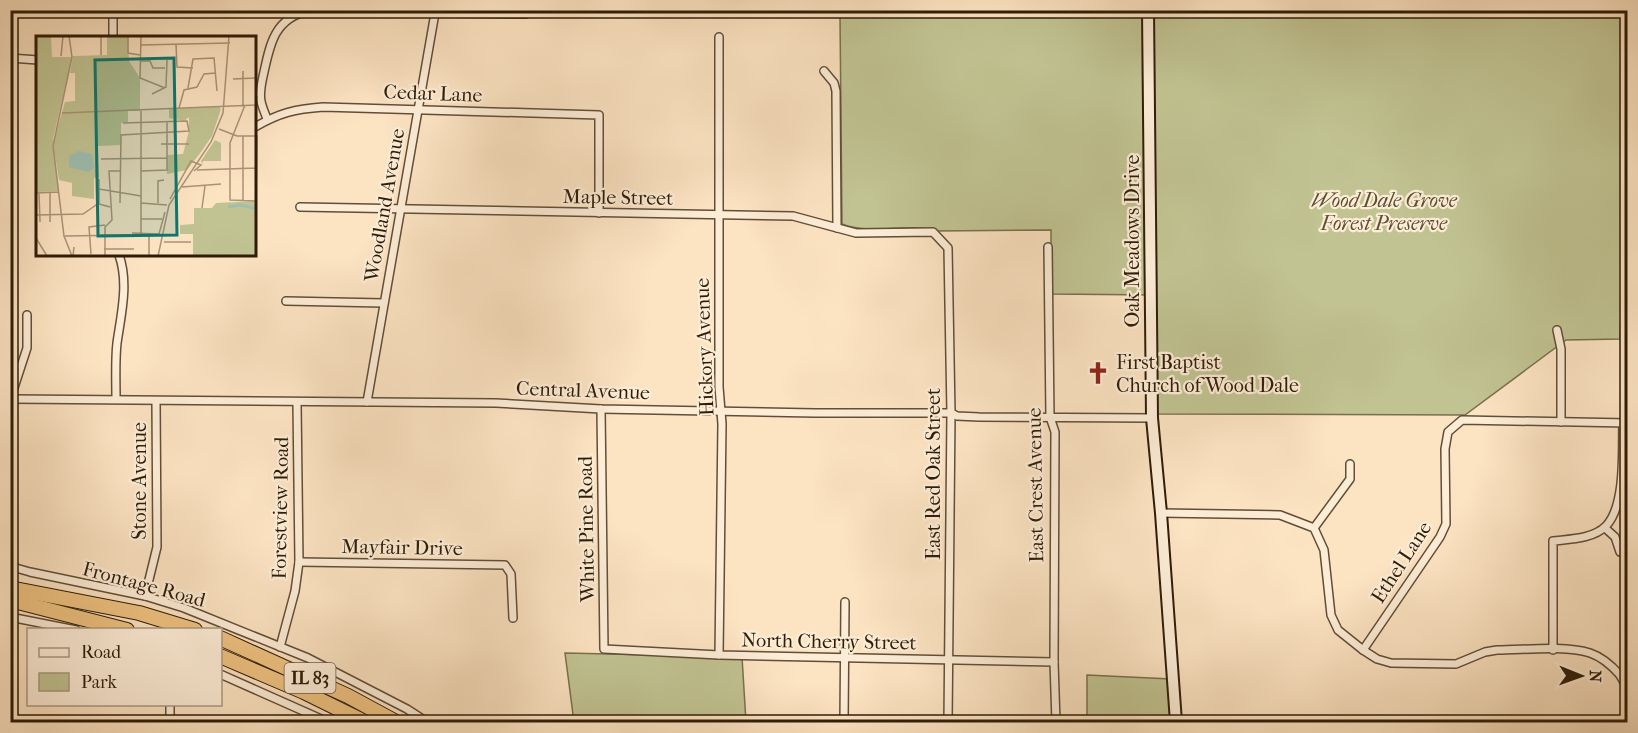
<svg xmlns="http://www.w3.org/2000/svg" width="1638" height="733" viewBox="0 0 1638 733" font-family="'IM FELL French Canon',serif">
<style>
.green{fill:#c1c392;stroke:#78704c;stroke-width:1.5}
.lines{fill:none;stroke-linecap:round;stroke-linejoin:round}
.street-casing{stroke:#624e36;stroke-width:10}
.secondary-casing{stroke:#2f1c07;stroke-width:14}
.highway-casing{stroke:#2f1c07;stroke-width:16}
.street{stroke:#fdedd7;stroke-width:7}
.secondary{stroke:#fdedd7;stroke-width:10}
.highway{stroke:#eec281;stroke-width:14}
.labels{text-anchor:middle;stroke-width:4.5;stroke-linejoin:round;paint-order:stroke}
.shield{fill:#fdedd7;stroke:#6d5b45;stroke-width:1.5}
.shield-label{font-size:18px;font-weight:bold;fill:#2f1c07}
.street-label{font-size:20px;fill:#2f1c07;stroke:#fdedd7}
.park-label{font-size:20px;font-style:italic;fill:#5b4e31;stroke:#fdedd7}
.poi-label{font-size:20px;fill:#2f1c07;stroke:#fdedd7;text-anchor:start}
.inset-river{fill:none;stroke:#9fbeb1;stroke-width:3}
.inset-road{fill:none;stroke:#aa9377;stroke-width:1.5}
.view{fill:#0f766e;fill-opacity:0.15;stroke:#0f766e;stroke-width:3}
.inset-edge{fill:none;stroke:#2f1c07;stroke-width:3}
</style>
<rect width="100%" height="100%" fill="#fce3c2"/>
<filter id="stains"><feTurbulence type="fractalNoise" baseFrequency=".00333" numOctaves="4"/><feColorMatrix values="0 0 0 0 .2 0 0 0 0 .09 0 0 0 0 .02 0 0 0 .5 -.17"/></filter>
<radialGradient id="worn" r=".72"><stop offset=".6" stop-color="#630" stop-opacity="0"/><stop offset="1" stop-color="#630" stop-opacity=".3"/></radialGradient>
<g class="green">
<path d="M548,10L1627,11V316H1621L1620,339L1566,340L1465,415L1157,414L1155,295L1051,294V230L936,231C906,222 872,236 842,224L840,17L547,16Z"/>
<path d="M565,653L742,657L746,722H574Z"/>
<path d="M1087,675L1171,679L1173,722H1087Z"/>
</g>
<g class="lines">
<g class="street-casing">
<g id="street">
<path d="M113,38V10"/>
<path d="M10,58L38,60"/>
<path d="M824,71L834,83L836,91L837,228"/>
<path d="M267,119C265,113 262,107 261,101C259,92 262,81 264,72C270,44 275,18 308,11L526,14"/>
<path d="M255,127C279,113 295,109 323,107L599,115V213"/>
<path d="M300,207L793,216L856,233L933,232L948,248L951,413L948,722"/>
<path d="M1048,247L1050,417L1055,432L1054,662L1056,722"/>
<path d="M286,301L383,303"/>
<path d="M1557,330L1561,349V422"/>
<path d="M11,399L496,403L601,409L815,413H951L957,416L979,417L1152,418"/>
<path d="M116,399C116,380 115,361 117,343C121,315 129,283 119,255"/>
<path d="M10,400L27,348V315"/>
<path d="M367,402L435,13"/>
<path d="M601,409L604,649L719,655L1054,662"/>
<path d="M1161,513L1280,515L1314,528L1324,550L1331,615L1338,630L1363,650L1377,659L1391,663L1456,664L1485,652L1497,650C1525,650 1563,645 1590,653C1602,657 1612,666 1620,675L1628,671"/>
<path d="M1314,528L1350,479V464"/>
<path d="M1605,528L1615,537L1620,552"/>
<path d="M10,560L16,568L30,572L145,596L184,608L308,658L407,709L427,722"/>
<path d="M299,562L505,565L511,574L513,618"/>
<path d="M145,596L157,547L156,401"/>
<path d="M10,617L76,630"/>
<path d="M280,647L295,591L299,562L297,403"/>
<path d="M1363,650L1440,537L1446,524L1445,449L1448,432L1462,420L1628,423"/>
<path d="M1553,650V541C1570,539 1593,539 1606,526C1626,505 1622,451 1623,423"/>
<path d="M719,655L722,424L719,387V37"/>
<path d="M220,674L328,722"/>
<path d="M1620,675L1625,684L1628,704"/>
<path d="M170,704V722"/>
<path d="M844,722L845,602"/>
</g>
</g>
<g class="secondary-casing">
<path id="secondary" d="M1148,10L1152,418L1161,513L1176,722"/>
</g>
<g class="highway-casing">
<g id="highway">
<path d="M10,588L139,613L195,630"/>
<path d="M10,600L127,630"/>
<path d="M220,638L348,696L396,722"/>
<path d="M220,656L304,692L365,722"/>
</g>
</g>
<use href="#street" class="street"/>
<use href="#secondary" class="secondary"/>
<use href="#highway" class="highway"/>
</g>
<defs>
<g id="church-bare" transform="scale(1.8)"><path d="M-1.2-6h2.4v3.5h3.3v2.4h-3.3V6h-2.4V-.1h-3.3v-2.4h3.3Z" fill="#8f2418" stroke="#fdedd7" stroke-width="2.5" paint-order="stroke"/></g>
</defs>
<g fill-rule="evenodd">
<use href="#church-bare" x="1098" y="373"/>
</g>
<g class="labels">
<rect class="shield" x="284.5" y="663" width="51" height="30" rx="4.5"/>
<g class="shield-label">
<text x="310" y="684">IL 83</text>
</g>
<g class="street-label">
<text transform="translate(433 93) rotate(2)" y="7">Cedar Lane</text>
<text transform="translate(618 197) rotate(1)" y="7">Maple Street</text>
<text transform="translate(384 205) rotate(-80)" y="7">Woodland Avenue</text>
<text transform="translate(1132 241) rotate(-90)" y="7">Oak Meadows Drive</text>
<text transform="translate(704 347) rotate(-92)" y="7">Hickory Avenue</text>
<text transform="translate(583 390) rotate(2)" y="7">Central Avenue</text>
<text transform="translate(933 474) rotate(-90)" y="7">East Red Oak Street</text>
<text transform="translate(139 481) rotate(-90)" y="7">Stone Avenue</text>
<text transform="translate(1035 485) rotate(-91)" y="7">East Crest Avenue</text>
<text transform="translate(280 508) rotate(-89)" y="7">Forestview Road</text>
<text transform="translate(586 529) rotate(-91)" y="7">White Pine Road</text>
<text transform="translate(402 547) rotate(1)" y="7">Mayfair Drive</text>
<text transform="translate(1401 562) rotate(-57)" y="7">Ethel Lane</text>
<text transform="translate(144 584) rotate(15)" y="7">Frontage Road</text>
<text transform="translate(829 641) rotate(1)" y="7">North Cherry Street</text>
</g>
<g class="park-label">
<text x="1384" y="207">Wood Dale Grove<tspan x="1384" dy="23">Forest Preserve</tspan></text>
</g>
<g class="poi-label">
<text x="1116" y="369">First Baptist<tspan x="1116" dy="23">Church of Wood Dale</tspan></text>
</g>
</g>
<g transform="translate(36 36)">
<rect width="220" height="220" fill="#fce3c2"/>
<path d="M0,0H15L16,21H36L17,103L23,155L0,156ZM71,0H92L93,25L104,42V75H92V86L85,87V109L62,110L63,141L58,142V163L36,160V147L23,144L17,107L29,66L39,65V37H34L37,20L71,19ZM183,70L185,73L176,100L165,116L151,134L131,138V119L147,118L153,95V81L148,85L133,82V73ZM179,104L185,107V125H167V128L165,125ZM220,165V220H157V198H144V189L158,188V172H176L180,167Z" fill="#c1c392"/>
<path d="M43,115L56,118L58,132L52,136L33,131V120Z" fill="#9fbeb1"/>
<path class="inset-river" d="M192,171L204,169L221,173"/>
<path class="inset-road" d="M33,0L36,21L17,110L28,200L36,220M92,0V17L104,19M105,0L104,42L129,52M140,8L141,31L157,32M104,9L194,7M65,19V0M25,20L27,0M105,25H114L117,32H129M207,35V69M197,43L221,42M152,52L157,23L178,22L181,55M116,58L130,51L131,24M209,69L194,107V164L221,165M143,72L148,54L161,51L168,38L180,37M105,75V198M26,77L220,69L221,60M183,93L201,100H221L220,165M125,108H153M65,123L131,122M161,134L221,132M105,135L131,134V85M63,143V168L74,171M146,151L185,148M63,153L105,160M0,157L23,156M3,157L4,186M14,157V186M134,163L155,125L165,129L158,135M207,165V100M84,167L85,99L153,95L151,85L87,87M105,167L131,169M122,167V145L128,144M166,172L169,150M0,179L47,178L63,167M105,183H126M96,197L123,198L129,176M29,200L93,199M0,202L11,220M128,206H155M68,213H98M55,218L53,191L69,189M28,220H37L38,211M69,220V191L76,184L73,135H84M113,220V198M122,220L133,169L175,106L187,77L193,0"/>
<path class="view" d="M138,22L141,199L62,200L59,24Z"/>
<rect width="220" height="220" class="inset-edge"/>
</g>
<rect width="1638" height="733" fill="none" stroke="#fce3c2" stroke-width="36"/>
<rect x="12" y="12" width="1614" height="709" fill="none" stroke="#2f1c07" stroke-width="3"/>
<rect x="18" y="18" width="1602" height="697" fill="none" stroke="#2f1c07" stroke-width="1.5"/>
<rect x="27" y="628" width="195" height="78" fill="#fdedd7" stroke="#ab9984" stroke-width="1.5"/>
<rect x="39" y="648" width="30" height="9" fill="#fdedd7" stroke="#ab9984" stroke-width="1.5"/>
<text x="81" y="658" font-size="18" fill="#2f1c07">Road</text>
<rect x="39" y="673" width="30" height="18" fill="#c1c392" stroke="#ab9984" stroke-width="1.5"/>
<text x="81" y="688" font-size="18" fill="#2f1c07">Park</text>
<g transform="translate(1581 676) rotate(91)" stroke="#fdedd7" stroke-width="4.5" paint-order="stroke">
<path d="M0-4.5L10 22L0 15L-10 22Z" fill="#2f1c07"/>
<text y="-9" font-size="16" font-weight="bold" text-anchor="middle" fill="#2f1c07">N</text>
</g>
<rect width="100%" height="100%" filter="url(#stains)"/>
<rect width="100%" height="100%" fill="url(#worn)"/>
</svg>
